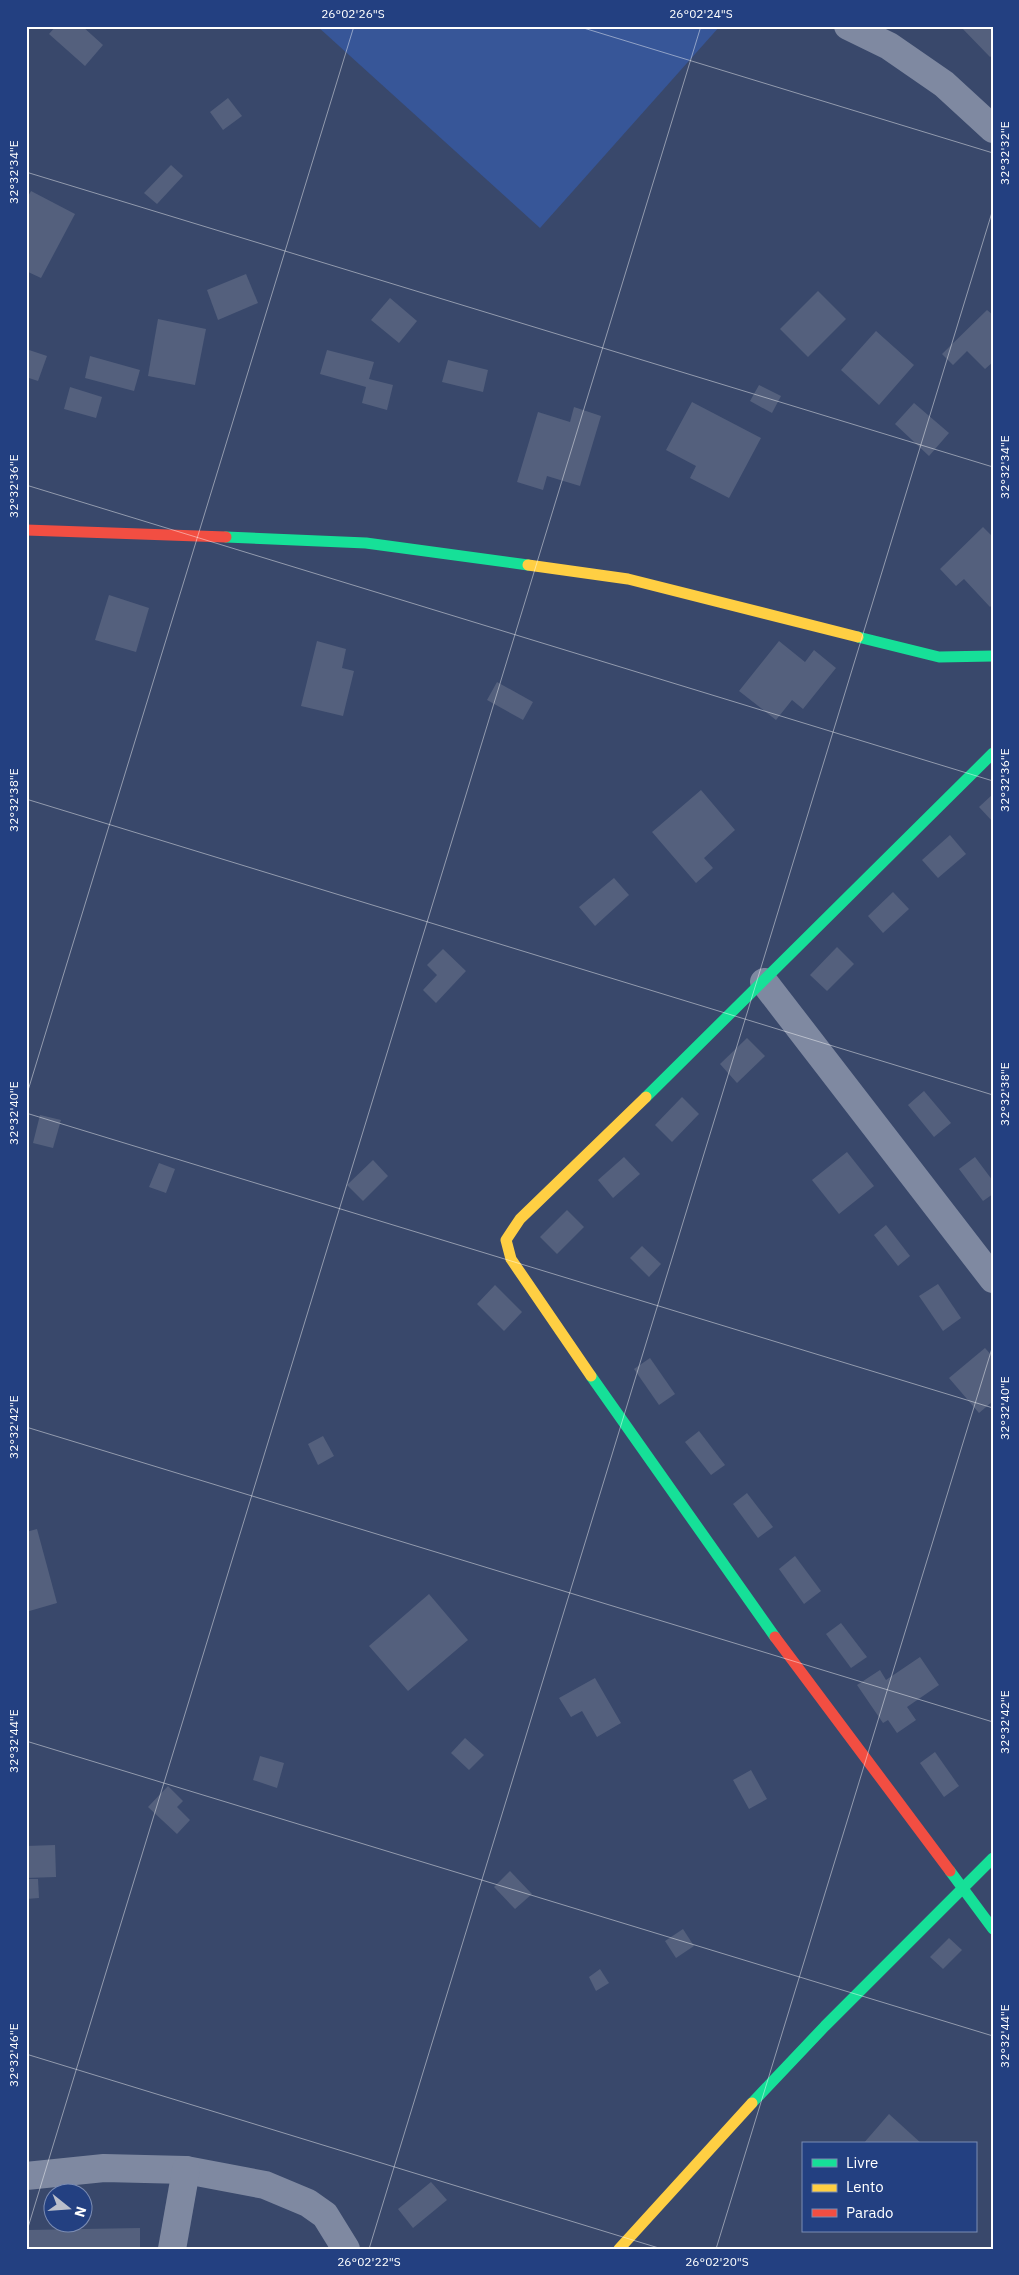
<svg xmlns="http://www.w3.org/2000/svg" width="1019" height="2275" viewBox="0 0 1019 2275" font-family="'IBM Plex Sans',sans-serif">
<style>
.green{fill:#375698}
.building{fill:#54607d}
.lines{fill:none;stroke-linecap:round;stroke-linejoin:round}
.street{stroke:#7f89a1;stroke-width:28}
.fast{stroke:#16e098;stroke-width:11}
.slow{stroke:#ffcf43;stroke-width:11}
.jam{stroke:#f24e42;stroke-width:11}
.ticks{fill:none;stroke:#fff;stroke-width:1;stroke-opacity:0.45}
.neatline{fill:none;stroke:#fff;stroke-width:2}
.ticks-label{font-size:12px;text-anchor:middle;fill:#fff}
</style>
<rect width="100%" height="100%" fill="#39486b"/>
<path class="green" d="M317,26H720L540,228Z"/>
<g class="building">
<path d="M56,26H82L103,45L85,66L49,34Z"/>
<path d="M960,26H993V55L990,57Z"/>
<path d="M228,98L242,116L223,130L210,112Z"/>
<path d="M171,165L183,176L157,204L144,193Z"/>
<path d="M31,191L75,214L41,278L26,271V200Z"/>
<path d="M246,274L258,303L218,320L207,290Z"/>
<path d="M818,291L846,319L808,357L780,329Z"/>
<path d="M390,298L417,321L399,343L371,320Z"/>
<path d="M987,310L993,315V362L985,369L967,351L953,365L942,354Z"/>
<path d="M158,319L206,329L195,385L148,376Z"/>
<path d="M876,331L914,365L879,405L841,370Z"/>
<path d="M26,349L47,356L38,381L26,377Z"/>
<path d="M327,350L374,362L369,379L393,385L387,410L362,403L366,387L320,374Z"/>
<path d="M90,356L140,370L134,391L85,378Z"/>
<path d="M448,360L488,370L483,392L442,382Z"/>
<path d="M759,385L781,396L772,413L750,401Z"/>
<path d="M70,387L102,397L96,418L64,409Z"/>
<path d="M692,402L761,438L729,498L690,478L696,466L666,450Z"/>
<path d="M914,403L949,433L929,456L895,424Z"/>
<path d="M574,407L601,416L580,486L547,476L543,490L517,482L538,412L570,422Z"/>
<path d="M983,527L993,537V604L990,607L964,579L956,586L940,569Z"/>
<path d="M109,595L149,608L136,652L95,640Z"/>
<path d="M317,641L346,649L342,668L354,671L343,716L301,706Z"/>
<path d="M779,641L805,662L814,650L836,668L803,709L792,700L776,720L739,691Z"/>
<path d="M497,682L533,702L523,720L487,700Z"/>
<path d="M701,790L735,830L704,858L713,868L696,883L652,832Z"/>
<path d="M993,794V822L979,807Z"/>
<path d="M950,835L966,854L938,878L922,860Z"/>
<path d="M614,878L629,895L595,926L579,907Z"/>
<path d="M893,892L909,909L883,933L868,916Z"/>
<path d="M837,947L854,964L827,991L810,975Z"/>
<path d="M443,949L466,971L436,1003L423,990L437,975L427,965Z"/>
<path d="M747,1038L765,1056L737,1083L720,1064Z"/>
<path d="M924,1091L951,1123L934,1137L908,1105Z"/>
<path d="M682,1097L699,1114L672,1142L655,1125Z"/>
<path d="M40,1115L61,1120L53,1148L33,1143Z"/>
<path d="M847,1152L874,1186L839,1214L812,1180Z"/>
<path d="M624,1157L640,1174L613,1198L598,1180Z"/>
<path d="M975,1157L993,1181V1194L983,1201L959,1169Z"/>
<path d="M373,1160L388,1176L363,1201L347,1185Z"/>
<path d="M159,1163L175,1169L166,1193L149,1187Z"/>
<path d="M567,1210L584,1227L557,1254L540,1237Z"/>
<path d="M886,1225L910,1256L898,1266L874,1235Z"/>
<path d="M642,1246L661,1264L649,1277L630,1258Z"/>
<path d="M938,1284L961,1318L943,1331L919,1296Z"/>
<path d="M495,1285L522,1312L504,1331L477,1304Z"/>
<path d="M985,1348L993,1357V1401L979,1413L949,1378Z"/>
<path d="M650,1358L675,1394L659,1405L634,1369Z"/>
<path d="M699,1431L725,1465L711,1475L685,1442Z"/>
<path d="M323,1436L334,1456L318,1465L308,1444Z"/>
<path d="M747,1493L773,1527L758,1538L733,1504Z"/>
<path d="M37,1529L57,1603L26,1612V1532Z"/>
<path d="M795,1556L821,1591L804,1604L779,1569Z"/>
<path d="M429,1594L468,1640L408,1691L369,1646Z"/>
<path d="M841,1623L867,1657L851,1668L826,1634Z"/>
<path d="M920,1657L939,1685L907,1707L916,1720L897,1733L888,1720L883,1723L857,1685L880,1670L886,1680Z"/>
<path d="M595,1678L621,1723L597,1737L582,1711L571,1717L559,1698Z"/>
<path d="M465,1738L484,1755L469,1770L451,1753Z"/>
<path d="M935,1752L959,1786L944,1797L920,1763Z"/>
<path d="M260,1756L284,1763L277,1788L253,1780Z"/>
<path d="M751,1770L767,1799L749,1809L733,1780Z"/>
<path d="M168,1786L183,1801L177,1807L190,1820L177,1834L148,1807Z"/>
<path d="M55,1845L56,1877L26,1878V1846Z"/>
<path d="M510,1871L532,1894L515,1909L494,1887Z"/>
<path d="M26,1879H38L39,1898L26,1899Z"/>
<path d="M683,1929L694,1946L676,1958L665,1941Z"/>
<path d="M949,1938L962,1950L943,1969L930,1957Z"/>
<path d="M600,1969L609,1983L596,1991L589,1977Z"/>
<path d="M889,2114L922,2144H863Z"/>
<path d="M431,2182L447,2200L413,2228L398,2209Z"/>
<path d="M140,2228V2249H26V2230Z"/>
</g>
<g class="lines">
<g class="street">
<path d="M848,26L889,46L944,84L993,129"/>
<path d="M764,982L993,1279"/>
<path d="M26,2176L104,2168L186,2170L265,2185L308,2203L325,2215L346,2249"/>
<path d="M172,2249L186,2170"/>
</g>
<g class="fast">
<path d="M226,537L366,543L528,565"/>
<path d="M858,637L939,657L993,656"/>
<path d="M646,1097L993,753"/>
<path d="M591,1376L775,1637"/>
<path d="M950,1871L993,1929"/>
<path d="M752,2103L825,2026L993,1858"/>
</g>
<g class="slow">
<path d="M528,565L628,579L858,637"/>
<path d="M591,1376L511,1259L506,1240L520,1219L646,1097"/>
<path d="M619,2249L752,2103"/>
</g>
<g class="jam">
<path d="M26,530L226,537"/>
<path d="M775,1637L950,1871"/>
</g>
</g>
<path class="ticks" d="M577,26L993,153M26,172L993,467M26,485L993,781M26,799L993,1095M26,1097L354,26M26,1113L993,1408M26,1427L993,1722M26,1741L993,2036M26,2054L662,2249M26,2234L701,26M369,2249L993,209M716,2249L993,1345"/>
<rect width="1019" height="2275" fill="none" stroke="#234081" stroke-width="55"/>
<rect x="802" y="2142" width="175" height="90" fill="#234081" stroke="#7b8cb3"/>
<rect x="812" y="2159" width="25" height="8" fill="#16e098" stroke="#7b8cb3"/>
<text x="846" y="2168" font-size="15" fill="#ffffff">Livre</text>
<rect x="812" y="2184" width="25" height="8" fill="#ffcf43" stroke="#7b8cb3"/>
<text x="846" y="2192" font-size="15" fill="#ffffff">Lento</text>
<rect x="812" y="2209" width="25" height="8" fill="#f24e42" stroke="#7b8cb3"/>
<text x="846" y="2218" font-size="15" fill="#ffffff">Parado</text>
<g transform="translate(68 2208) rotate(107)"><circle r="24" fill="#234081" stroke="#7b8cb3"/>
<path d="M0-4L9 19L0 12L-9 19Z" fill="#babfcb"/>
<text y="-8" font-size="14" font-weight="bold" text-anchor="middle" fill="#ffffff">N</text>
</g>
<rect x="28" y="28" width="964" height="2220" class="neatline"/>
<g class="ticks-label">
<text x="353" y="18">26°02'26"S</text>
<text x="701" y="18">26°02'24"S</text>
<text transform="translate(1005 153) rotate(-90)" y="4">32°32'32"E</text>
<text transform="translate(14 172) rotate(-90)" y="4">32°32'34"E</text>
<text transform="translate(1005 467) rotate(-90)" y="4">32°32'34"E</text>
<text transform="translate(14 486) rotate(-90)" y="4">32°32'36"E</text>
<text transform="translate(1005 780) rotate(-90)" y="4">32°32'36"E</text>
<text transform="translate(14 800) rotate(-90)" y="4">32°32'38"E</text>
<text transform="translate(1005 1094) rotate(-90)" y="4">32°32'38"E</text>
<text transform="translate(14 1113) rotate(-90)" y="4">32°32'40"E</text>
<text transform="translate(1005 1408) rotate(-90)" y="4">32°32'40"E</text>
<text transform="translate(14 1427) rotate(-90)" y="4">32°32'42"E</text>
<text transform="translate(1005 1722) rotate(-90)" y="4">32°32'42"E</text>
<text transform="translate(14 1741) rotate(-90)" y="4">32°32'44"E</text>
<text transform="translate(1005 2036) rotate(-90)" y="4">32°32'44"E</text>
<text transform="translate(14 2055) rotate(-90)" y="4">32°32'46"E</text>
<text x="369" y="2266">26°02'22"S</text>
<text x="717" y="2266">26°02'20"S</text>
</g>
</svg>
